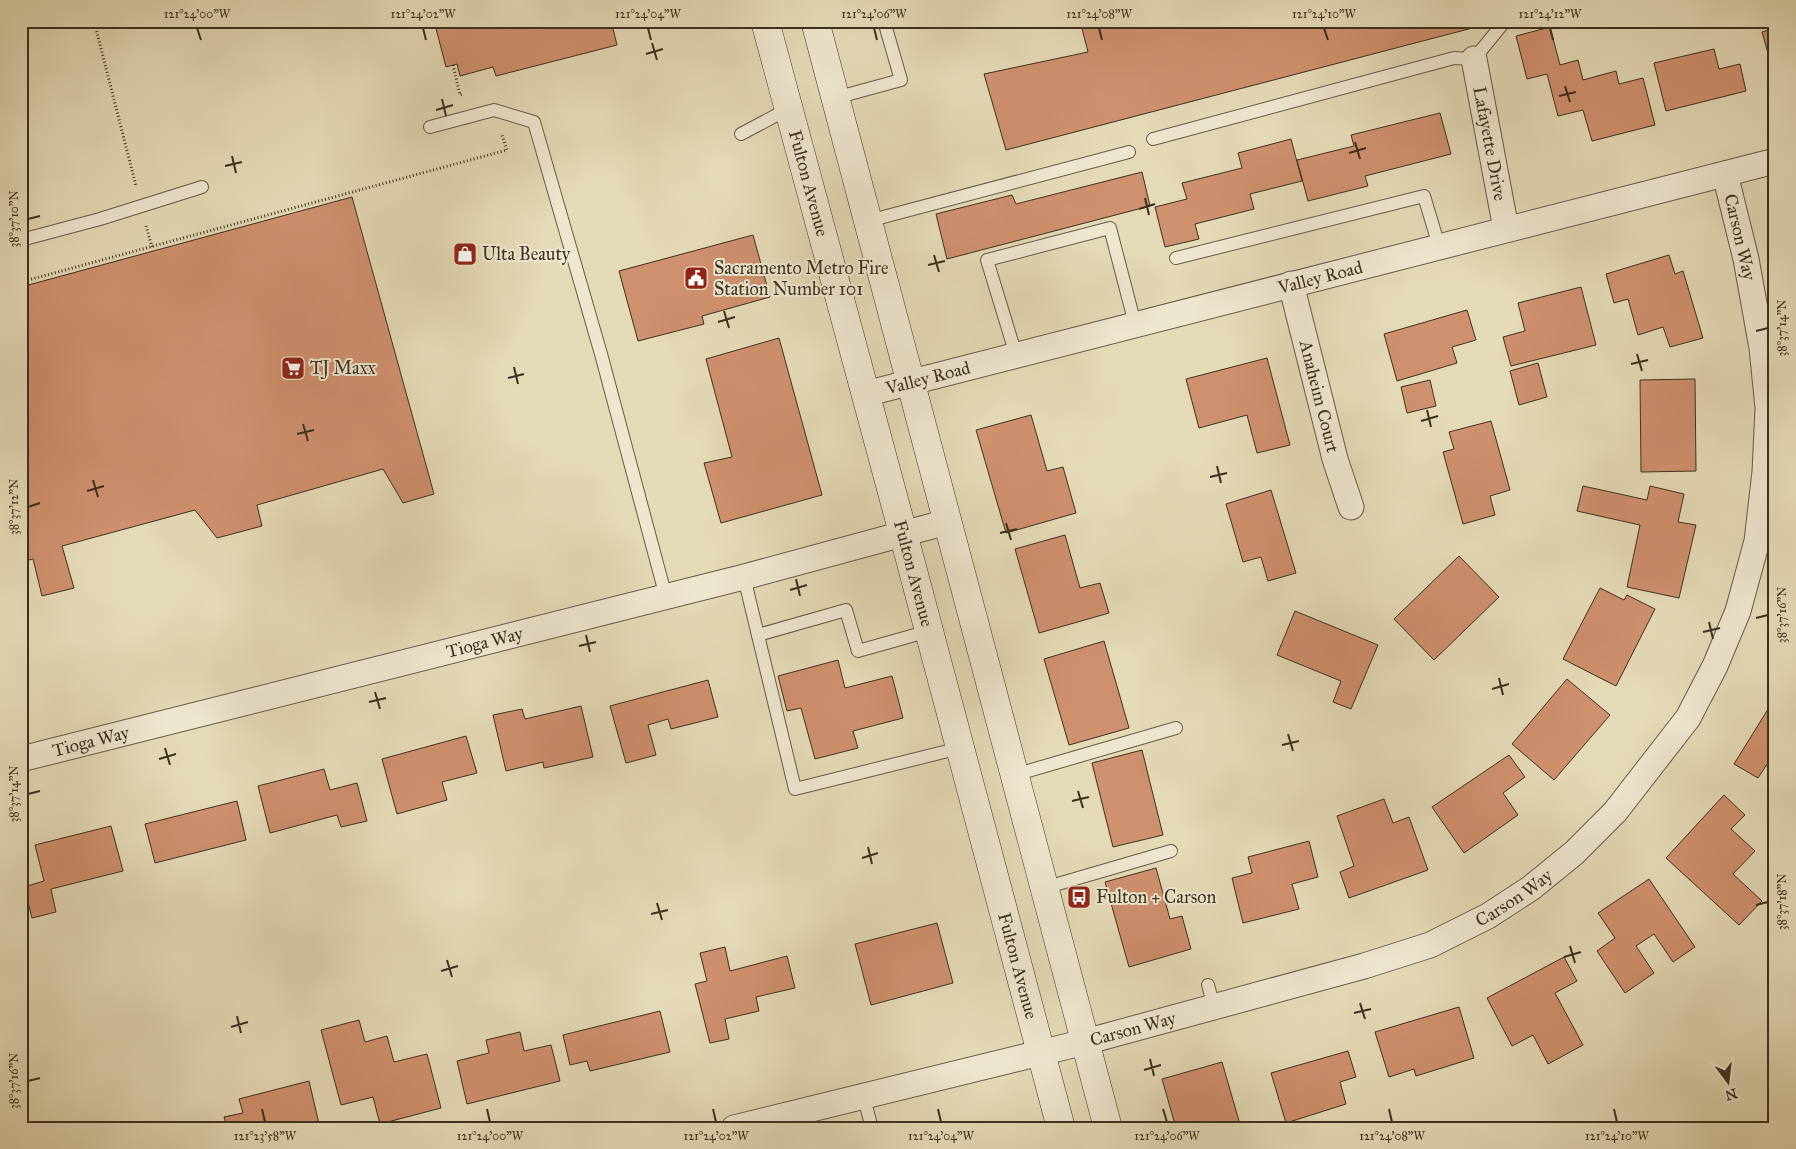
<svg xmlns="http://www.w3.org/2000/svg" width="1796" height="1149" viewBox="0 0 1796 1149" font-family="'IM FELL Great Primer',serif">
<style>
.building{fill:#cf906d;stroke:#3b3020}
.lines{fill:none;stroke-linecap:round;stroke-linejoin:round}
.lane-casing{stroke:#665a46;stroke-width:14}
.street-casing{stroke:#665a46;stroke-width:27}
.secondary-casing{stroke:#3b3020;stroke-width:29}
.path{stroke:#3b3020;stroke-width:3;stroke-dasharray:1 2.5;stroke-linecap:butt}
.lane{stroke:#eee7d0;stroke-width:12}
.street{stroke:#eee7d0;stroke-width:25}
.secondary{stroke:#eee7d0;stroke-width:28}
.ticks{fill:none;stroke:#3b3020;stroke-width:2}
.labels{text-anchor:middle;stroke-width:4;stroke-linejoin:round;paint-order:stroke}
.street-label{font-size:18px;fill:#3b3020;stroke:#eee7d0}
.poi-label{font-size:18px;fill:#3b3020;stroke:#eee7d0;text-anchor:start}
.neatline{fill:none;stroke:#3b3020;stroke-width:2}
.ticks-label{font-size:12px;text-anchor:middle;fill:#3b3020}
</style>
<rect width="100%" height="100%" fill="#e5dab6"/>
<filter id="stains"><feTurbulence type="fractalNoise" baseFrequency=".004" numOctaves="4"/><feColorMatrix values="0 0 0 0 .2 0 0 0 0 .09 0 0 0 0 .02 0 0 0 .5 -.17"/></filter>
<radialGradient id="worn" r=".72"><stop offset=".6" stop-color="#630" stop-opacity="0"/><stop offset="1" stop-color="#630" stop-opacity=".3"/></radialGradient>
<g class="building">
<path d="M434,21H611L617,45L496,76L493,67L460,76L457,64L446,67Z"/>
<path d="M1080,21H1479L1480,26L1006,150L984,74L1088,52Z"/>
<path d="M1550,27L1560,65L1578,60L1583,80L1616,71L1619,84L1643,78L1655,125L1592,141L1583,110L1558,116L1547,74L1527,79L1516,36Z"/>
<path d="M1775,28V63L1771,64L1762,32Z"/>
<path d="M1714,49L1719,69L1740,64L1746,91L1666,111L1654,63Z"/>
<path d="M1440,113L1451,154L1365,176L1368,186L1308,201L1297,160L1354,146L1351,135Z"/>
<path d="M1291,139L1302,181L1250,194L1254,209L1195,224L1199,239L1165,247L1155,207L1187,199L1182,183L1242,168L1238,153Z"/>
<path d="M1142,172L1150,206L947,259L936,214L1012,195L1016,204Z"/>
<path d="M352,197L434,494L403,503L383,469L257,505L262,526L217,538L195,510L62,546L74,588L42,596L33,559L21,562V287Z"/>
<path d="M753,235L770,297L702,316L704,324L638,341L619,271Z"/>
<path d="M1669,255L1675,274L1683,271L1703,338L1670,347L1663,327L1638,335L1628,299L1614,303L1606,274Z"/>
<path d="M1581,287L1596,345L1511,366L1503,337L1525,331L1518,303Z"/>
<path d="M1467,310L1476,340L1452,347L1457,363L1397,381L1384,334Z"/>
<path d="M779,338L822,495L721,523L704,463L732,457L706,359Z"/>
<path d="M1267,358L1290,445L1257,453L1247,415L1199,428L1186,379Z"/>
<path d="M1538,363L1547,397L1519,405L1510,371Z"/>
<path d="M1695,379L1696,471L1641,472L1640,380Z"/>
<path d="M1430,380L1436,406L1407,413L1401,387Z"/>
<path d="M1031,415L1047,471L1063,467L1076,513L1006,533L976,430Z"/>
<path d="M1491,421L1510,490L1490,496L1495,515L1463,524L1443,452L1454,449L1449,432Z"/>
<path d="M1583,486L1647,500L1650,486L1684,494L1678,522L1696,525L1679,598L1627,587L1640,525L1577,511Z"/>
<path d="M1271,490L1296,573L1268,581L1261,557L1243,562L1226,504Z"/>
<path d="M1065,535L1080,588L1100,583L1109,613L1039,633L1015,549Z"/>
<path d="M1459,556L1499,597L1434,660L1394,619Z"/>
<path d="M1600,588L1624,600L1627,595L1655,609L1616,686L1563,659Z"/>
<path d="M1295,611L1378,645L1351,709L1333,702L1341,681L1277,655Z"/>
<path d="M1104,641L1129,728L1069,745L1044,659Z"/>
<path d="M838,660L845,688L892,676L903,718L853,731L858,748L815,759L801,708L787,711L778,676Z"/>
<path d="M1567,679L1610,715L1554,780L1512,744Z"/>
<path d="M708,680L718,717L671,729L668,719L648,725L656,755L626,763L610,706Z"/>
<path d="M1775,698V752L1758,778L1734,764Z"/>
<path d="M581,706L593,757L544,768L543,762L506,771L493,715L522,709L525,719Z"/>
<path d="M466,736L477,773L442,782L447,800L397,814L382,759Z"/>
<path d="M1142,750L1163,835L1113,847L1092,763Z"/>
<path d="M1509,755L1525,777L1503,793L1518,815L1464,853L1432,807Z"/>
<path d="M324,769L330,790L357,783L367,821L341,827L337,815L270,833L258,786Z"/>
<path d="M1724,795L1745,815L1731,829L1755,851L1733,874L1762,901L1739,925L1666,858Z"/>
<path d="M1384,799L1393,823L1409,817L1428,870L1349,898L1340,872L1354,866L1337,816Z"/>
<path d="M237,801L246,840L155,863L145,824Z"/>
<path d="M111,826L123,871L51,889L56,912L32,918L24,887L44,881L35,845Z"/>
<path d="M1309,841L1318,877L1292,884L1299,909L1243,923L1232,878L1252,873L1248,857Z"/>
<path d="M1156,868L1170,919L1182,916L1191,949L1129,967L1105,882Z"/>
<path d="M1649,879L1695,947L1673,962L1654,934L1636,946L1654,973L1625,993L1597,951L1615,938L1598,913Z"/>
<path d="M937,923L953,983L871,1005L855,944Z"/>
<path d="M725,947L730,971L787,956L795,988L756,997L759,1011L725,1019L729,1039L710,1043L695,984L707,981L700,953Z"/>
<path d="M1564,957L1577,981L1555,993L1583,1045L1548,1064L1533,1035L1512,1046L1487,998Z"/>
<path d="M1459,1007L1474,1058L1416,1076L1414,1069L1389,1077L1375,1032Z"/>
<path d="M660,1011L670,1052L590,1071L587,1061L570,1065L563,1035Z"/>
<path d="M359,1020L365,1042L387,1036L394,1062L427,1054L441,1108L380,1124L373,1097L341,1105L321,1030Z"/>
<path d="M520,1032L524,1051L551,1045L560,1081L467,1104L457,1061L489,1053L486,1040Z"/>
<path d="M1348,1051L1356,1077L1340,1082L1346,1104L1286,1123L1271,1073Z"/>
<path d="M1222,1062L1241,1128H1176L1162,1079Z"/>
<path d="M309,1081L320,1128H227L224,1117L243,1113L239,1099Z"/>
</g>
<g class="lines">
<g class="lane-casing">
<g id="lane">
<path d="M835,98L901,80L884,21"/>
<path d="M430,127L494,110L534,122L601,354L666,597"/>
<path d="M741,134L788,109"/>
<path d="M1153,139L1454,58L1474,59L1505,21"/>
<path d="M868,221L1129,152"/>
<path d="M21,240L100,219L202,187"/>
<path d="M1176,258L1424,196L1439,246"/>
<path d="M1016,355L987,260L1110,228L1135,324"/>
<path d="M744,577L795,789L960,748"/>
<path d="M758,635L846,610L858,651L929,631"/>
<path d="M1014,775L1176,728"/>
<path d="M1044,888L1171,851"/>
<path d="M1208,985L1214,1007"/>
<path d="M863,1095L872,1128"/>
<path d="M949,1128H955"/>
</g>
</g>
<g class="street-casing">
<g id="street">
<path id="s1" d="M1474,59L1506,229"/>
<path id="s2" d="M1291,284L1335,459L1351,507"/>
<path id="s3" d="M865,394L1775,161"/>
<path id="s4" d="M21,759L744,577L947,522"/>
<path id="s5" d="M734,1128L1085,1042L1364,966L1430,945L1488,916L1531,888L1574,853L1615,812L1688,718L1715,666L1738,611L1757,541L1765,472L1768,408L1762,348L1746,259L1725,174"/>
</g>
</g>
<g class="secondary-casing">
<g id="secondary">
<path id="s6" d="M765,21L903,533L1061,1128"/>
<path d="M815,21L1108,1128"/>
</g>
</g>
<g class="path">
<path d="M94,21L136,186"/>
<path d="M453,65L460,95L462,94"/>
<path d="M146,226L152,247"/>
<path d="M21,282L507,150L502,135"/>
</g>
<use href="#lane" class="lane"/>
<use href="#street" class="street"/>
<use href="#secondary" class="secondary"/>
</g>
<path class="ticks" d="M197,28L201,40M423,28L426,40M648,28L651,40M874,28L877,40M1099,28L1102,40M1324,28L1328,40M1550,28L1553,40M652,43L657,60M646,54L663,49M1565,86L1570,102M1559,96L1576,92M442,99L446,116M436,110L453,105M1355,142L1360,159M1349,153L1366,148M232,156L236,173M225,166L242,162M1145,198L1149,215M1139,209L1155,204M28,219L40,216M934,255L939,272M928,265L945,261M724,311L729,328M718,322L735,317M1756,331L1768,328M1637,354L1642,371M1631,364L1648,360M514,367L518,384M508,378L524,374M1427,410L1431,427M1421,421L1438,416M303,424L308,441M297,434L314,430M1217,466L1221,483M1210,477L1227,473M93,480L98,497M87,491L104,486M28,507L40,503M1006,523L1011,540M1000,533L1017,529M796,579L800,596M790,590L807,585M1756,618L1768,615M1709,622L1713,639M1703,632L1720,628M586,635L590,652M579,646L596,642M1499,678L1503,695M1492,689L1509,684M375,692L380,709M369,702L386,698M1288,734L1293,751M1282,745L1299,741M165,748L170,765M159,759L176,754M1078,791L1083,808M28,794L40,791M1072,801L1089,797M868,847L872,864M862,858L878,853M657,903L662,920M1756,905L1768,902M651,914L668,910M1570,946L1575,963M1564,957L1581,952M447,960L452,977M441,971L458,966M1360,1003L1365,1019M1354,1013L1371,1009M237,1016L241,1033M231,1027L248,1022M1150,1059L1154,1076M1144,1070L1161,1065M28,1081L40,1078M262,1109L265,1122M487,1109L490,1122M713,1109L716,1122M938,1109L941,1122M1163,1109L1167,1122M1389,1109L1392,1122M1614,1109L1617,1122"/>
<defs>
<g id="shop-square" transform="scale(1.25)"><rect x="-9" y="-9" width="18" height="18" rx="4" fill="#8f2418" stroke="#eee7d0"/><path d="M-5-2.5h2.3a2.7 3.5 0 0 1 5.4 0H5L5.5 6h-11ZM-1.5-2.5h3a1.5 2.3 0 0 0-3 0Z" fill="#fff"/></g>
<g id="civic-square" transform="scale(1.25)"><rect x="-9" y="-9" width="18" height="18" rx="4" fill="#8f2418" stroke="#eee7d0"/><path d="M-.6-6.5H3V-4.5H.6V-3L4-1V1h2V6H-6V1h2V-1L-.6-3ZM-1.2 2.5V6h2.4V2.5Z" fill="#fff"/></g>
<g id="supermarket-square" transform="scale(1.25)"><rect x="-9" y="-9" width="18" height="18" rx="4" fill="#8f2418" stroke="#eee7d0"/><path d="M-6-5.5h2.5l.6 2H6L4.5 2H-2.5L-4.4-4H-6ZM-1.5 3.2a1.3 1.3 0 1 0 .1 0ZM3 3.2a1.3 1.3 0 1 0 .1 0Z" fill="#fff"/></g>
<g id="bus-square" transform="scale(1.25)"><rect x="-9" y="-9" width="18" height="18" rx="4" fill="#8f2418" stroke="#eee7d0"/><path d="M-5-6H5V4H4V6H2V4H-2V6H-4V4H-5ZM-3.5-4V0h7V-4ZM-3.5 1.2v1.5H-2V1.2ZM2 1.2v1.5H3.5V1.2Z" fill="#fff"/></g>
</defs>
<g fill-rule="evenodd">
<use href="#shop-square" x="465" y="254"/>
<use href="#civic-square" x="696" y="278"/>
<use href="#supermarket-square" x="293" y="368"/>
<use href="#bus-square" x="1079" y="897"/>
</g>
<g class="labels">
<g class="street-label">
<text dy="6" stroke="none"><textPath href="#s1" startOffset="86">Lafayette Drive</textPath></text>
<text dy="6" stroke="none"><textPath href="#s6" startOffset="168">Fulton Avenue</textPath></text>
<text transform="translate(1740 237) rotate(77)" y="6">Carson Way</text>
<text dy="6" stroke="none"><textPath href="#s3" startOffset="470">Valley Road</textPath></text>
<text dy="6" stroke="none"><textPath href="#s3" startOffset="65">Valley Road</textPath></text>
<text dy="6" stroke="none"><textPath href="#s2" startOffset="116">Anaheim Court</textPath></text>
<text dy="6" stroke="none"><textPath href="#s6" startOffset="572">Fulton Avenue</textPath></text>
<text dy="6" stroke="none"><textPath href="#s4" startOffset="478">Tioga Way</textPath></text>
<text dy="6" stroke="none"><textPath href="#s4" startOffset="72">Tioga Way</textPath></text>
<text dy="6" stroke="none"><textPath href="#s5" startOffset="816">Carson Way</textPath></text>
<text dy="6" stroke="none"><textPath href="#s6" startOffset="978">Fulton Avenue</textPath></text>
<text dy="6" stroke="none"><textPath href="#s5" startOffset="411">Carson Way</textPath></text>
</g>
<g class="poi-label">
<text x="482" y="260">Ulta Beauty</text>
<text x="714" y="274">Sacramento Metro Fire<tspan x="714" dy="21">Station Number 101</tspan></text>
<text x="310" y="374">TJ Maxx</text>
<text x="1096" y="903">Fulton + Carson</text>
</g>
</g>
<rect width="1796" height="1149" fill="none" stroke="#e5dab6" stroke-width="55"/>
<g transform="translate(1728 1082) rotate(165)" stroke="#eee7d0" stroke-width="4" paint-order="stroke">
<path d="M0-4L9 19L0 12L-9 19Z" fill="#3b3020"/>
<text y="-8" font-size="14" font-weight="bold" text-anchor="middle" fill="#3b3020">N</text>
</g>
<rect x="28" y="28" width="1740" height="1094" class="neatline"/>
<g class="ticks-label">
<text x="197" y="18">121°24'00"W</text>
<text x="423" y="18">121°24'02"W</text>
<text x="648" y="18">121°24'04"W</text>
<text x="874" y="18">121°24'06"W</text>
<text x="1099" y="18">121°24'08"W</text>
<text x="1324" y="18">121°24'10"W</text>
<text x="1550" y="18">121°24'12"W</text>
<text transform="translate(14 219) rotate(-90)" y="4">38°37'10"N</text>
<text transform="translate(1782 328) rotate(-90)" y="4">38°37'14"N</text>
<text transform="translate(14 507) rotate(-90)" y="4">38°37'12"N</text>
<text transform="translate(1782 615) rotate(-90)" y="4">38°37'16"N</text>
<text transform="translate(14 794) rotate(-90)" y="4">38°37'14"N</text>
<text transform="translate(1782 902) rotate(-90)" y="4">38°37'18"N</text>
<text transform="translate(14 1081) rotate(-90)" y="4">38°37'16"N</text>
<text x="265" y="1140">121°23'58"W</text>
<text x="490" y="1140">121°24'00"W</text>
<text x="716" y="1140">121°24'02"W</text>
<text x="941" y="1140">121°24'04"W</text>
<text x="1167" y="1140">121°24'06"W</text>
<text x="1392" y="1140">121°24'08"W</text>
<text x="1617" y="1140">121°24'10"W</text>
</g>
<rect width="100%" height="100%" filter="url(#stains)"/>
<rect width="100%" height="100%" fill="url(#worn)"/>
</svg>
